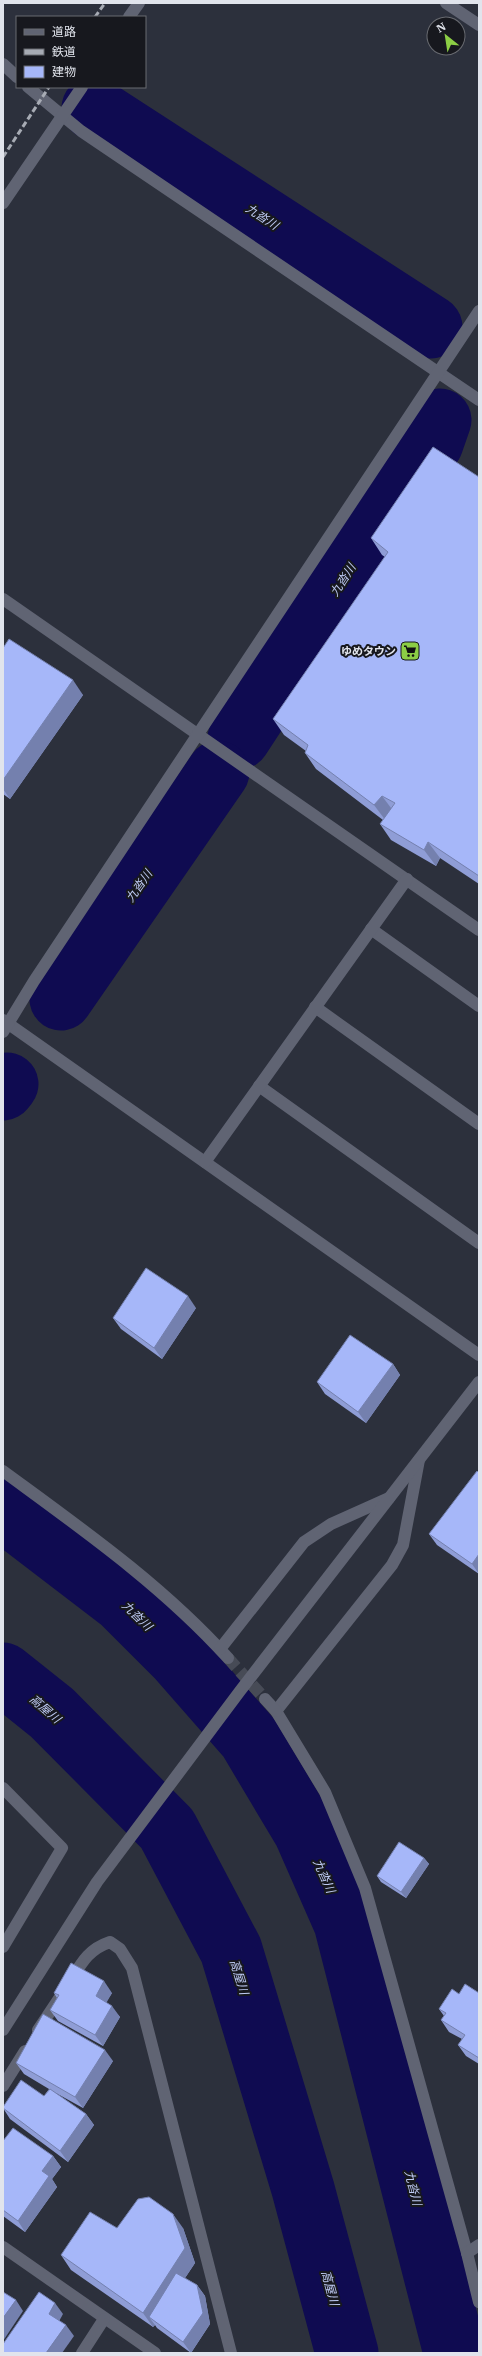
<svg xmlns="http://www.w3.org/2000/svg" width="482" height="2356" viewBox="0 0 482 2356" font-family="'IBM Plex Serif','Noto Sans JP',serif">
<style>
.lines{fill:none;stroke-linecap:round;stroke-linejoin:round}
.river{stroke:#0f0b51;stroke-width:63}
.minor-tunnel{stroke:#474b56;stroke-width:12;stroke-dasharray:12 6;stroke-linecap:butt}
.minor{stroke:#606473;stroke-width:12}
.rail{stroke:#a7abb4;stroke-width:3;stroke-dasharray:6 3;stroke-linecap:butt}
.wall{fill:#8f9dd6}
.shaded-wall{fill:#7480ae}
.building{fill:#a6b7f9;stroke:#7480ae}
.labels{text-anchor:middle;stroke-width:4;stroke-linejoin:round;paint-order:stroke}
.poi-label{font-size:11px;font-weight:bold;fill:#e1e4ec;stroke:#17181e;text-anchor:end}
.water-label{font-size:12px;font-style:italic;fill:#becaf3;stroke:#17181e}
</style>
<rect width="100%" height="100%" fill="#2c303c"/>
<g class="lines">
<g class="river">
<path d="M93,108L431,327"/>
<path d="M239,738L432,443L440,420"/>
<path d="M61,999L218,772"/>
<path d="M3,1089L7,1084"/>
<path d="M3,1510L122,1601L178,1657L249,1738L305,1832L345,1923L455,2353"/>
<path d="M3,1674L52,1713L167,1829L231,1950L303,2189L347,2353"/>
</g>
<path class="minor-tunnel" d="M228,1658L265,1699"/>
<g class="minor">
<path d="M446,3L479,25"/>
<path d="M129,17L139,3"/>
<path d="M3,64L17,77"/>
<path d="M28,87L81,131L479,400"/>
<path d="M3,203L82,87"/>
<path d="M3,599L479,930"/>
<path d="M371,929L479,1006"/>
<path d="M315,1007L479,1124"/>
<path d="M3,1020L479,1355"/>
<path d="M3,1032L34,981L479,311"/>
<path d="M259,1086L479,1243"/>
<path d="M205,1162L407,879"/>
<path d="M419,1460L403,1545L392,1565L276,1711L325,1792L365,1888L467,2253L479,2302"/>
<path d="M3,1471C82,1529 162,1585 228,1658"/>
<path d="M220,1649L304,1542L331,1524L389,1498"/>
<path d="M265,1699L276,1711"/>
<path d="M3,1788L62,1848L3,1947"/>
<path d="M71,1980C82,1962 89,1949 110,1942L120,1949L132,1968L231,2353"/>
<path d="M3,2030L97,1882L240,1691L479,1382"/>
<path d="M38,2030L60,1997"/>
<path d="M3,2086L25,2051"/>
<path d="M3,2247L155,2353"/>
<path d="M467,2253L479,2245"/>
<path d="M82,2353L104,2319"/>
</g>
<g class="rail">
<path d="M95,17L105,3"/>
<path d="M3,157L49,87"/>
</g>
</g>
<g class="wall">
<path d="M479,477V884L440,858L436,866L391,840L380,824L383,820L316,769L305,753L306,751L284,735L273,719L385,557L382,555L371,538Z"/>
<path d="M3,648L83,695L10,799L3,794Z"/>
<path d="M196,1308L162,1359L121,1329L113,1318Z"/>
<path d="M393,1364L400,1375L366,1423L325,1394L317,1382Z"/>
<path d="M479,1473V1574L437,1545L429,1534Z"/>
<path d="M424,1858L429,1864L406,1898L381,1882L377,1876Z"/>
<path d="M54,1993H112L106,2002L120,2017L103,2046L58,2021L50,2010L57,1998Z"/>
<path d="M479,1993V2064L466,2056L458,2045L462,2039L449,2032L441,2020L444,2016L439,2009L459,1994Z"/>
<path d="M113,2061L83,2108L54,2092L86,2114L94,2125L68,2162L10,2119L3,2108L44,2096L49,2089L24,2074L16,2063Z"/>
<path d="M3,2141L53,2156L61,2167L52,2179L57,2187L25,2232L3,2216Z"/>
<path d="M117,2228H183L195,2263L185,2278L197,2285L205,2296L210,2324L191,2353L157,2328L155,2325L153,2327L71,2270L61,2255Z"/>
</g>
<g class="shaded-wall">
<path d="M73,680L83,695L10,799L3,789V780Z"/>
<path d="M382,796L394,812L386,821L374,805Z"/>
<path d="M428,842L440,858L436,866L424,850Z"/>
<path d="M188,1296L196,1308L162,1359L154,1348Z"/>
<path d="M393,1364L400,1375L366,1423L358,1412Z"/>
<path d="M479,1554V1574L472,1564Z"/>
<path d="M424,1858L429,1864L406,1898L401,1892Z"/>
<path d="M104,1981L112,1993L104,2007L96,1996Z"/>
<path d="M112,2006L120,2017L103,2046L95,2035Z"/>
<path d="M105,2050L113,2061L83,2108L75,2097Z"/>
<path d="M86,2114L94,2125L68,2162L60,2151Z"/>
<path d="M53,2156L61,2167L52,2179L57,2187L25,2232L18,2221L42,2171Z"/>
<path d="M173,2214L183,2228L195,2263L156,2322L149,2317L155,2325L153,2327L143,2313Z"/>
<path d="M197,2285L205,2296L210,2324L191,2353L183,2342Z"/>
<path d="M16,2300L23,2311L3,2341V2318Z"/>
<path d="M55,2303L63,2314L57,2325L49,2314Z"/>
<path d="M66,2325L74,2336L62,2353H46Z"/>
</g>
<g class="building">
<path d="M433,447L479,477V876L428,842L424,850L380,824L395,803L382,796L374,805L305,753L308,745L273,719L388,552L371,538Z"/>
<path d="M9,639L73,680L3,780V648Z"/>
<path d="M146,1268L188,1296L154,1348L113,1318Z"/>
<path d="M350,1335L393,1364L358,1412L317,1382Z"/>
<path d="M477,1471L479,1473V1554L472,1564L429,1534Z"/>
<path d="M399,1842L424,1858L401,1892L377,1876Z"/>
<path d="M71,1963L104,1981L96,1996L112,2006L95,2035L50,2010L59,1995L54,1993Z"/>
<path d="M465,1984L479,1993V2058L458,2045L465,2035L441,2020L446,2013L439,2009L452,1989L459,1994Z"/>
<path d="M43,2014L105,2050L75,2097L16,2063Z"/>
<path d="M21,2080L44,2096L50,2089L86,2114L60,2151L3,2108V2107Z"/>
<path d="M13,2128L53,2156L42,2171L49,2176L18,2221L3,2210V2141Z"/>
<path d="M149,2197L173,2214L185,2248L143,2313L61,2255L90,2212L117,2228L138,2199Z"/>
<path d="M176,2273L197,2285L203,2313L183,2342L149,2317Z"/>
<path d="M3,2292L16,2300L3,2318Z"/>
<path d="M39,2292L55,2303L49,2314L66,2325L46,2353H3V2344Z"/>
</g>
<defs>
<g id="supermarket-square" transform="scale(1)"><rect x="-9" y="-9" width="18" height="18" rx="4" fill="#8cce45" stroke="#17181e"/><path d="M-6-5.5h2.5l.6 2H6L4.5 2H-2.5L-4.4-4H-6ZM-1.5 3.2a1.3 1.3 0 1 0 .1 0ZM3 3.2a1.3 1.3 0 1 0 .1 0Z" fill="#111"/></g>
</defs>
<g fill-rule="evenodd">
<use href="#supermarket-square" x="410" y="651"/>
</g>
<g class="labels">
<g class="poi-label">
<text x="396" y="655">ゆめタウン</text>
</g>
<g class="water-label">
<text transform="translate(262 217) rotate(33)" y="4">九沓川</text>
<text transform="translate(343 580) rotate(-57)" y="4">九沓川</text>
<text transform="translate(139 886) rotate(-55)" y="4">九沓川</text>
<text transform="translate(137 1616) rotate(44)" y="4">九沓川</text>
<text transform="translate(45 1709) rotate(41)" y="4">高屋川</text>
<text transform="translate(324 1876) rotate(66)" y="4">九沓川</text>
<text transform="translate(239 1977) rotate(73)" y="4">高屋川</text>
<text transform="translate(413 2188) rotate(76)" y="4">九沓川</text>
<text transform="translate(330 2288) rotate(75)" y="4">高屋川</text>
</g>
</g>
<rect width="482" height="2356" fill="none" stroke="#e1e4ec" stroke-width="8"/>
<rect x="16" y="16" width="130" height="72" fill="#17181e" stroke="#686a70"/>
<rect x="24" y="29" width="20" height="6" fill="#606473" stroke="#686a70"/>
<text x="52" y="36" font-size="12" fill="#e1e4ec">道路</text>
<rect x="24" y="49" width="20" height="6" fill="#a7abb4" stroke="#686a70"/>
<text x="52" y="56" font-size="12" fill="#e1e4ec">鉄道</text>
<rect x="24" y="66" width="20" height="12" fill="#a6b7f9" stroke="#686a70"/>
<text x="52" y="76" font-size="12" fill="#e1e4ec">建物</text>
<g transform="translate(446 36) rotate(330)"><circle r="19" fill="#17181e" stroke="#686a70"/>
<path d="M0-3L7 15L0 10L-7 15Z" fill="#8cce45"/>
<text y="-6" font-size="11" font-weight="bold" text-anchor="middle" fill="#e1e4ec">N</text>
</g>
</svg>
